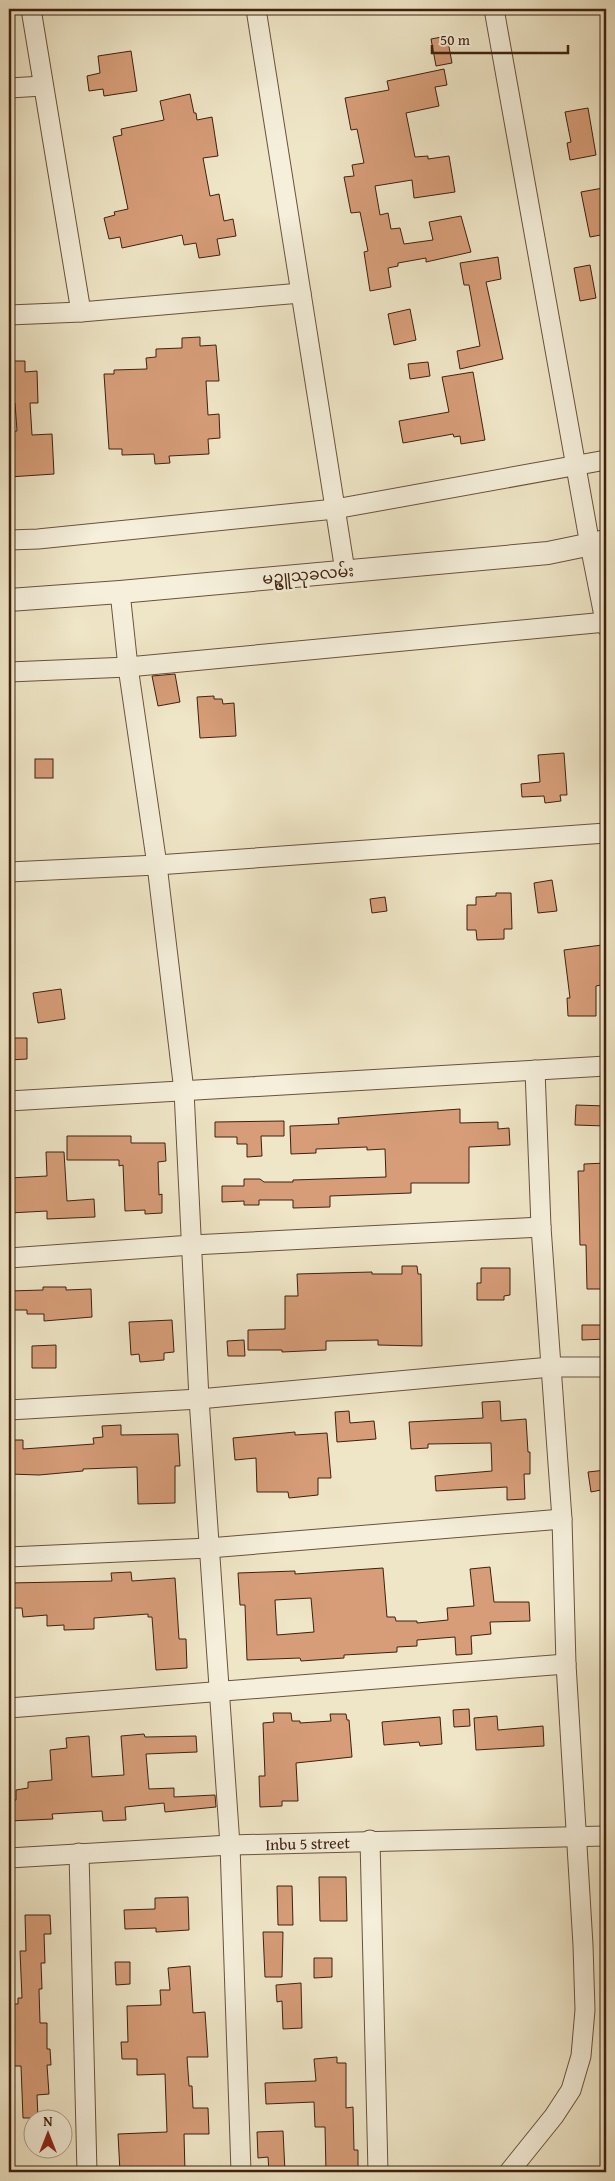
<svg xmlns="http://www.w3.org/2000/svg" width="615" height="2181" viewBox="0 0 615 2181" font-family="'Gentium Book Plus','Noto Sans Myanmar',serif">
<style>
.building{fill:#d69d78;stroke:#3f200e;fill-rule:evenodd}
.lines{fill:none;stroke-linecap:round;stroke-linejoin:round}
.minor-casing{stroke:#6b523c;stroke-width:21}
.tertiary-casing{stroke:#6b523c;stroke-width:24}
.minor{stroke:#f5efdb;stroke-width:19}
.tertiary{stroke:#f5efdb;stroke-width:22}
.labels{text-anchor:middle;stroke-width:5;stroke-linejoin:round;paint-order:stroke}
.street-label{font-size:16px;fill:#3f200e;stroke:#f5efdb}
</style>
<rect width="100%" height="100%" fill="#efe6c7"/>
<filter id="stains"><feTurbulence type="fractalNoise" baseFrequency=".004" numOctaves="4"/><feColorMatrix values="0 0 0 0 .2 0 0 0 0 .09 0 0 0 0 .02 0 0 0 .5 -.17"/></filter>
<radialGradient id="worn" r=".72"><stop offset=".6" stop-color="#630" stop-opacity="0"/><stop offset="1" stop-color="#630" stop-opacity=".3"/></radialGradient>
<g class="building">
<path d="M447,36L452,63L436,66L431,39Z"/>
<path d="M131,51L137,91L104,96L103,89L89,91L87,76L100,73L98,56Z"/>
<path d="M444,69L447,85L435,87L439,106L406,113L415,157L428,156V159L449,156L455,192L414,198L412,180L375,186L380,215L388,213L391,229L400,228L404,244L433,240L429,222L461,216L471,252L426,262V258L398,263V266L388,268L391,287L370,291L364,252L368,251L360,212L351,213L344,177L354,176L352,165L364,163L357,129L351,130L345,98L389,90L387,81Z"/>
<path d="M190,94L194,113H196L197,120L212,117L218,156L203,158L210,196L219,194L224,221L233,219L236,236L217,239L220,255L199,258L196,243L184,245L182,235L122,248L120,237L109,239L104,218L115,215L114,212L128,209L113,137L122,135L121,129L164,120L160,101Z"/>
<path d="M588,108L596,155L570,160L567,143L571,142L565,112Z"/>
<path d="M603,188L606,205V234L590,237L581,192Z"/>
<path d="M498,257L501,279L486,282L503,359L460,369L457,351L480,346L469,285H464L460,263Z"/>
<path d="M590,265L596,298L580,301L574,268Z"/>
<path d="M410,309L416,340L394,345L388,314Z"/>
<path d="M200,337V346L216,345L219,381H206L208,415L219,414L220,438L208,439L209,454L169,456L170,463L155,464L154,454L122,455V449H109L104,374H114V370L147,369L146,358L156,357V349L182,348V338Z"/>
<path d="M10,361H25V372L37,371L38,403H30L32,435L52,434L54,474L9,477V432L17,431L15,403H9Z"/>
<path d="M428,362L430,376L410,379L408,364Z"/>
<path d="M473,372L485,440L461,444L460,436L454,437L453,434L403,443L399,421L449,412L442,377Z"/>
<path d="M175,674L180,702L158,706L152,676Z"/>
<path d="M214,696V699H222L223,704L234,703L236,736L200,738L197,697Z"/>
<path d="M564,753L567,795H560L561,801L545,803L544,796L522,797L521,784L540,782L538,755Z"/>
<rect x="35" y="759" width="18" height="19"/>
<path d="M552,880L557,911L538,913L534,883Z"/>
<path d="M496,893H511L512,929H504V939L477,940L476,930H467V905H476V897L496,896Z"/>
<path d="M385,897L387,911L372,913L370,899Z"/>
<path d="M602,945L606,984L596,986V1016H568L567,998H570L564,950Z"/>
<path d="M61,989L65,1019L38,1023L33,993Z"/>
<path d="M9,1038H27V1059L9,1060Z"/>
<path d="M576,1105L606,1106V1126L575,1125Z"/>
<path d="M460,1109V1123L498,1122V1129L509,1128L510,1145L469,1147V1183H411V1193L330,1196V1207L293,1208V1200H259V1205H244V1201L222,1202V1186H244V1179H260L264,1182H293V1180L386,1177L385,1149L367,1150V1147L316,1149V1153L291,1154L290,1126L339,1124L338,1118Z"/>
<path d="M284,1121V1136H261L262,1156L247,1157V1144H237V1137H215V1122Z"/>
<path d="M67,1136H131V1143H165L166,1161L158,1162L159,1195L162,1194V1213L145,1214V1210L125,1211L123,1165L119,1166V1160H67Z"/>
<path d="M46,1152H64L67,1201L94,1199L95,1217L47,1219V1211L9,1213V1178L47,1176Z"/>
<path d="M606,1163V1244H602L603,1289H587L586,1245H580L578,1171H584V1164Z"/>
<path d="M402,1266H417L418,1274H421L422,1346L378,1345V1340L326,1341V1350L282,1352V1350H248V1330L285,1329V1296H298L297,1274L372,1272V1274H402Z"/>
<path d="M481,1268H510V1295L504,1296V1300H477V1283H481Z"/>
<path d="M43,1287H66V1290L91,1289L92,1317L44,1321V1314H27V1310H9V1291L43,1290Z"/>
<path d="M172,1320L174,1352L164,1353V1360L140,1362L139,1354L131,1355L129,1322Z"/>
<path d="M582,1325H606V1339L582,1340Z"/>
<path d="M244,1340L245,1356H228L227,1341Z"/>
<path d="M56,1345V1368H32V1346Z"/>
<path d="M500,1401L501,1421L526,1419L528,1452H530V1474H524L525,1499L507,1500V1487L436,1491L435,1476L492,1471L491,1443L428,1444V1448L411,1449L409,1422L483,1418L482,1402Z"/>
<path d="M349,1411L350,1423L374,1421L376,1439L337,1442L335,1412Z"/>
<path d="M121,1425V1435L178,1434L180,1466H175V1503L138,1504L137,1467L83,1469V1471L39,1475L9,1474V1440H23V1449L94,1444L93,1438L103,1437L102,1426Z"/>
<path d="M295,1432V1435L327,1433L331,1478H318V1495L289,1498L288,1492H257L256,1458L235,1460L233,1438Z"/>
<path d="M606,1470V1489L591,1492L588,1472Z"/>
<path d="M490,1567L494,1602H529L530,1621L490,1622L491,1634L471,1636L472,1654L456,1655L455,1637L417,1640V1646L397,1647V1652L344,1655V1658L301,1661L300,1658L247,1660L245,1605H240L238,1573L295,1571V1574L383,1568L387,1617H395L396,1621H417V1623L448,1620L447,1608L474,1606L470,1569ZM311,1598L314,1632L277,1635L275,1600Z"/>
<path d="M131,1572L132,1581L175,1578L179,1639H186L187,1668L156,1670L152,1617H148V1614L94,1618V1629L64,1630V1625L47,1626V1615L23,1617L22,1608H9V1583L112,1581L111,1573Z"/>
<path d="M469,1709L470,1726L454,1727L453,1710Z"/>
<path d="M273,1713H291L292,1721H300V1723L331,1721L330,1714H346L347,1720H349L352,1757L296,1763L298,1801H282V1806L260,1807L259,1776H265L263,1723L274,1722Z"/>
<path d="M497,1716L498,1730L543,1726L544,1746L476,1750L474,1718Z"/>
<path d="M440,1717L442,1744L420,1746L419,1742L384,1745L382,1722Z"/>
<path d="M144,1734L145,1737L196,1736L197,1752L146,1754L149,1789L174,1788V1797L215,1795L216,1807L165,1812L164,1803L125,1807L126,1820L103,1821L102,1811L52,1814L53,1819L9,1821V1801L16,1800V1790L28,1788V1782L52,1780L50,1750L67,1748L66,1738L89,1736L92,1777L124,1775L121,1736Z"/>
<path d="M319,1877H346L347,1921H320Z"/>
<path d="M277,1886H292L293,1925H278Z"/>
<path d="M188,1897L189,1930L156,1932V1928L125,1929L124,1910L155,1909V1898Z"/>
<path d="M25,1915H50L51,1934H44L45,1963H41L42,1989H39L40,2023H47V2049H50L51,2065H47L49,2094L37,2095L38,2118H23L21,2066H14L13,2036H10L9,2004H18V1998H22L20,1951H26Z"/>
<path d="M263,1932H283L282,1977H265Z"/>
<path d="M314,1958H332V1977L314,1978Z"/>
<path d="M115,1962H130V1984L116,1985Z"/>
<path d="M190,1966L193,2013L205,2012L208,2057H187L189,2086H192L193,2108H208L209,2134H184L185,2172H120L118,2134L167,2132L165,2074L137,2075V2059H122L121,2042H128L127,2006L161,2005L160,1990H170L168,1968Z"/>
<path d="M301,1983L302,2028L283,2029L282,2001L277,2002L276,1985Z"/>
<path d="M337,2057V2063H346V2108L353,2107L354,2150H358V2172H326L325,2127H315L314,2102L266,2104L265,2083L316,2081L314,2059Z"/>
<path d="M283,2131L285,2172H269L268,2157L258,2158L257,2132Z"/>
</g>
<g class="lines">
<g class="minor-casing">
<g id="minor">
<path d="M31,9L81,312"/>
<path d="M256,9L345,571"/>
<path d="M494,9L590,545L606,626"/>
<path d="M9,88L43,86"/>
<path d="M9,315L81,312L301,293"/>
<path d="M9,540L38,539L335,509L606,460"/>
<path d="M120,592L128,667L157,865L184,1091L199,1399L230,1845L241,2172"/>
<path d="M9,672L128,667L606,622"/>
<path d="M9,872L157,865L606,833"/>
<path d="M9,1101L606,1066"/>
<path d="M9,1258L192,1245L541,1227"/>
<path d="M9,1410L199,1399L551,1367H606"/>
<path d="M9,1557L209,1548L562,1519"/>
<path d="M9,1708L566,1664"/>
<path d="M370,1840L378,2172"/>
<path d="M79,1853L87,2172"/>
<path id="s1" d="M9,1858L230,1845L606,1836"/>
<path d="M509,2172L554,2116L571,2090L581,2056L585,2010L583,1945L566,1664L562,1519L541,1227L535,1070"/>
</g>
</g>
<g class="tertiary-casing">
<path id="tertiary" d="M9,600L120,592L548,553L606,541"/>
</g>
<use href="#minor" class="minor"/>
<use href="#tertiary" class="tertiary"/>
</g>
<g class="labels">
<g class="street-label">
<text transform="translate(308 574) rotate(-5)" y="6">မဥ္ဇူသုခလမ်း</text>
<text dy="6" stroke="none"><textPath href="#s1" startOffset="299">Inbu 5 street</textPath></text>
</g>
</g>
<rect width="615" height="2181" fill="none" stroke="#efe6c7" stroke-width="30"/>
<rect x="10" y="10" width="595" height="2161" fill="none" stroke="#3f200e" stroke-width="2.5"/>
<rect x="15" y="15" width="585" height="2151" fill="none" stroke="#3f200e"/>
<g transform="translate(48 2134)"><circle r="24" fill="#f5efdb" stroke="#ac9c89"/>
<path d="M0-4L9 19L0 12L-9 19Z" fill="#8f2418"/>
<text y="-8" font-size="14" font-weight="bold" text-anchor="middle" fill="#3f200e">N</text>
</g>
<path d="M432 45v8h136v-8" fill="none" stroke="#3f200e" stroke-width="2.5"/>
<text x="440" y="45" font-size="15" fill="#3f200e" stroke="#f5efdb" stroke-width="4" paint-order="stroke">50 m</text>
<rect width="100%" height="100%" filter="url(#stains)"/>
<rect width="100%" height="100%" fill="url(#worn)"/>
</svg>
